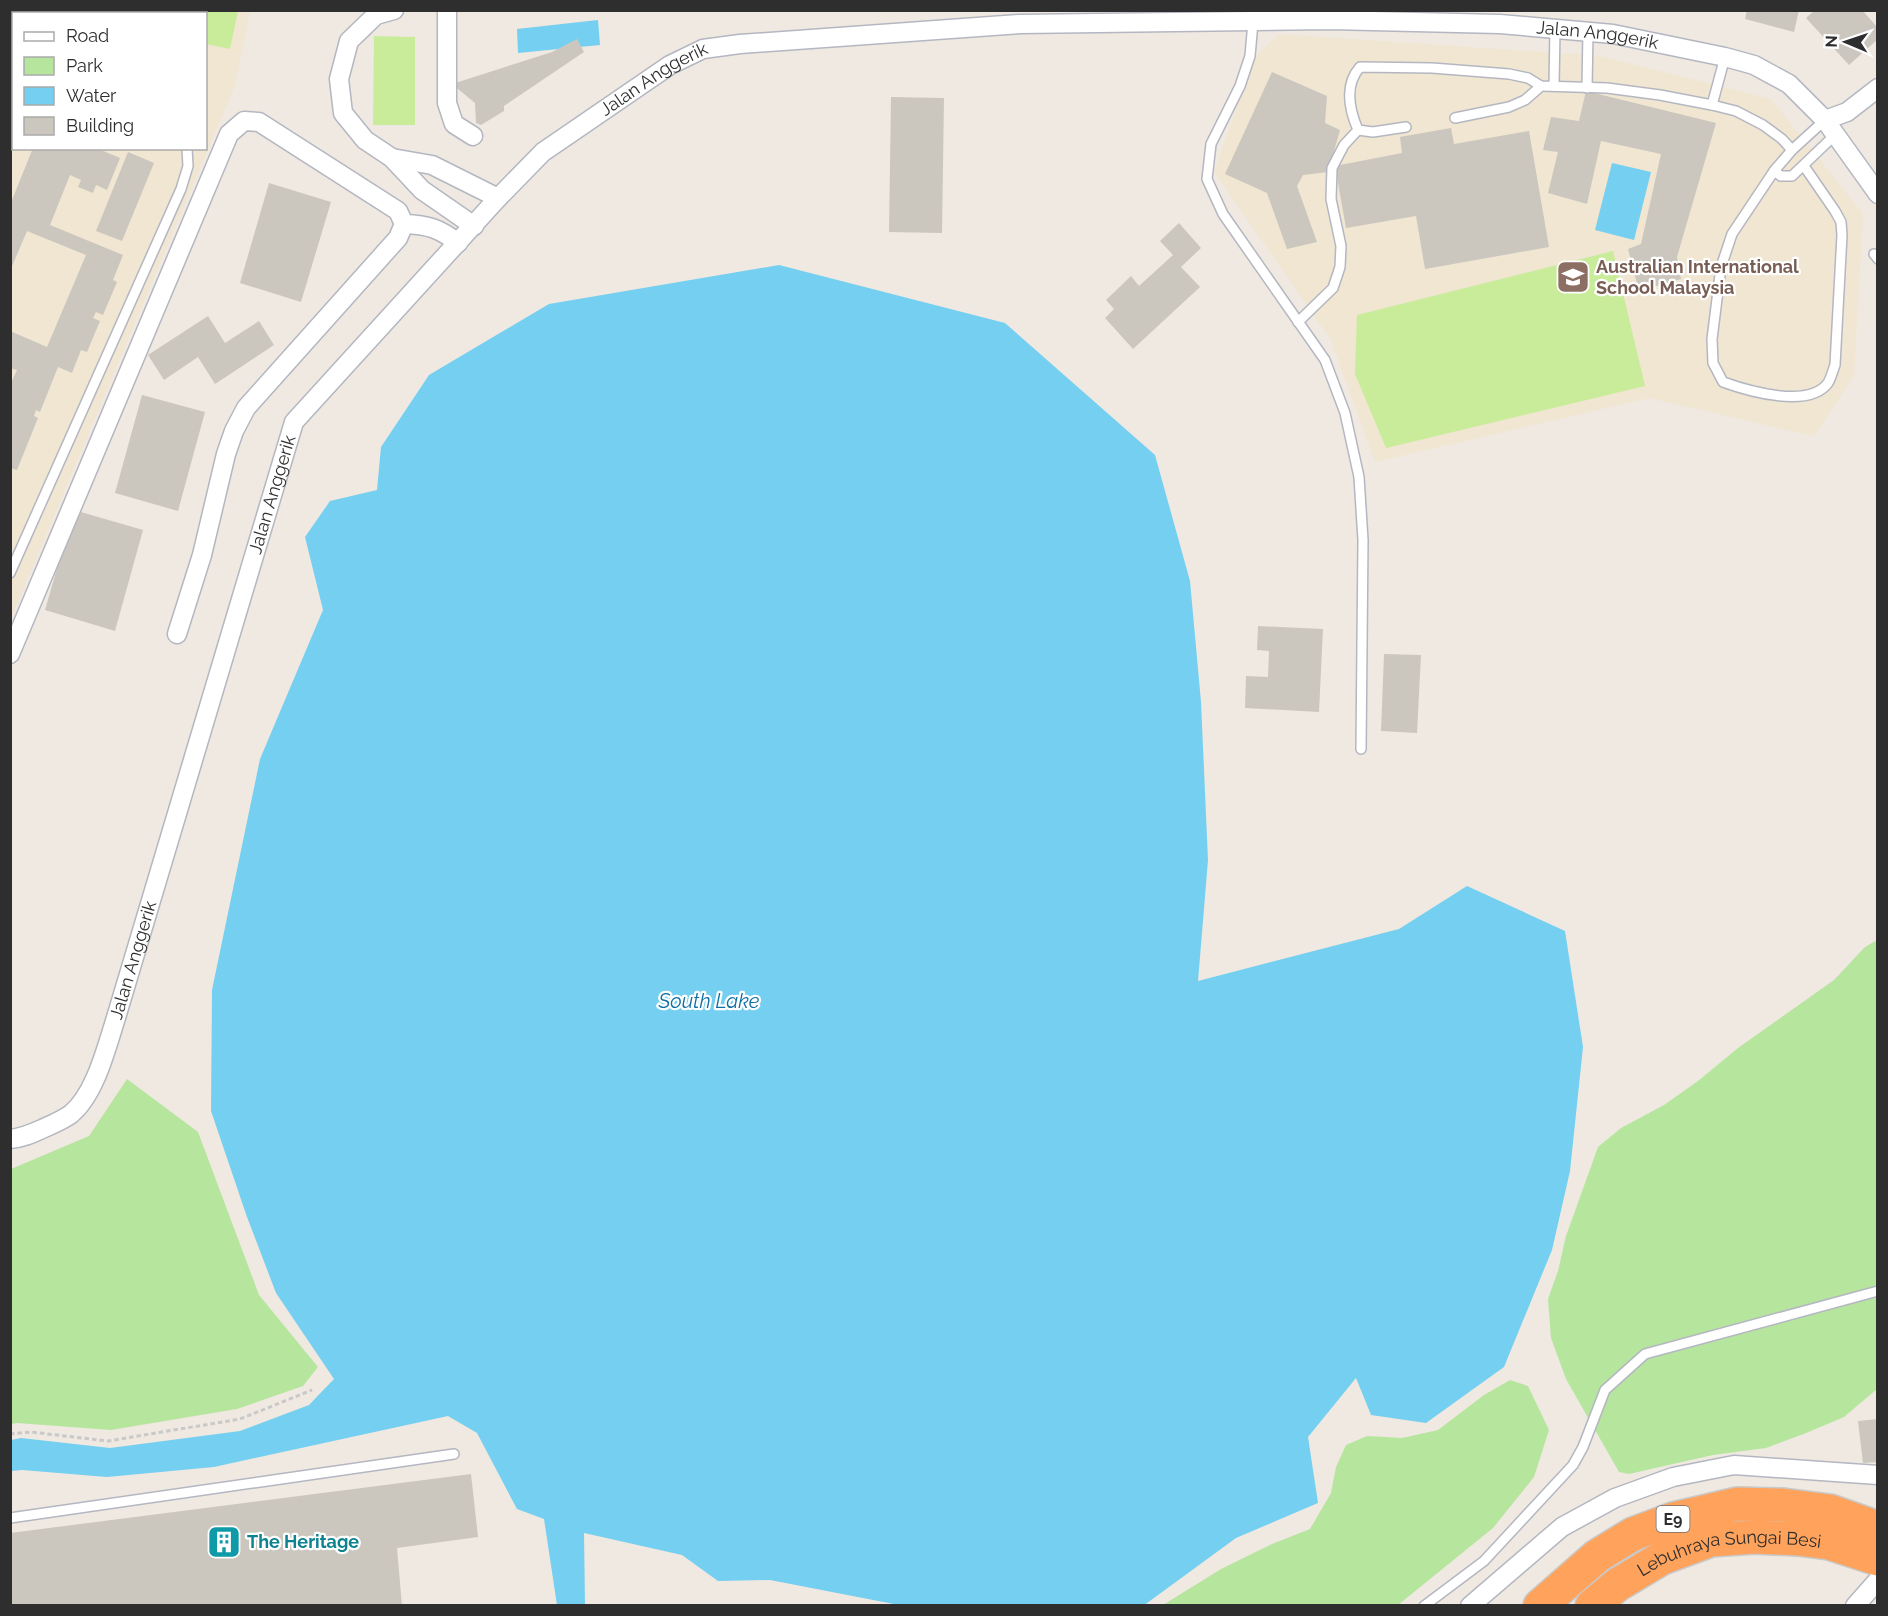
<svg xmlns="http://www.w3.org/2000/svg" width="1888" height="1616" viewBox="0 0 1888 1616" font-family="Raleway,sans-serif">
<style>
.education{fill:#f0e6d1;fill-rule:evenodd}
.green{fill:#b6e59e}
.pitch{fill:#c9ec9a}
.water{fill:#75cff0}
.building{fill:#cbc7bf}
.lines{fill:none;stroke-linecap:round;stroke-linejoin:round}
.lane-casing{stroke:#b4b7c1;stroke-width:12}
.street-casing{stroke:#b4b7c1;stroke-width:21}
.highway-casing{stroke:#c9c9c9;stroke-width:36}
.path{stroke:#c9c9c9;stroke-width:3;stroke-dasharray:4.5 3;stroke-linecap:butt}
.lane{stroke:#fff;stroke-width:9}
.street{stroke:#fff;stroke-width:18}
.highway{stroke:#ffa35c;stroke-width:33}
.labels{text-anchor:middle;stroke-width:4.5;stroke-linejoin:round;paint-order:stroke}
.shield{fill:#fff;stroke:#6d6d6d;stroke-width:1.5}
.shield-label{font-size:16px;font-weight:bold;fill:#2e2e2e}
.street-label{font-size:18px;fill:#2e2e2e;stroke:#fff}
.education-label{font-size:18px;font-weight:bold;fill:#785e54;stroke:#fff;text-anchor:start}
.culture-label{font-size:18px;font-weight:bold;fill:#0d838f;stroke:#fff;text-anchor:start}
.water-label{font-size:20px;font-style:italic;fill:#0d6fa3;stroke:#fff}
</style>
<rect width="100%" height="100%" fill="#efe9e1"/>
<g class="education">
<path d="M11,11H250L235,85L11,618ZM14,14H206V148H14Z"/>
<path d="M1279,34L1600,56L1771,99L1863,214L1854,375L1814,436L1649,398L1375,462L1331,340L1214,172L1254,58Z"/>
</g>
<g class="green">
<path d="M1877,940V1389L1844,1417L1806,1433L1766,1448L1713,1455L1629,1474L1619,1472L1566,1379L1551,1338L1548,1299L1558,1271L1566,1236L1598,1147L1621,1128L1664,1105L1698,1081L1738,1048L1834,980L1865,947Z"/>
<path d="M127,1079L198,1132L259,1295L318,1367L303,1386L237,1409L111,1430L17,1423L11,1424V1169L89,1136Z"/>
<path d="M1510,1380L1528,1386L1549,1430L1534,1477L1493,1528L1398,1605H1163L1221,1569L1272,1544L1310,1529L1331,1493L1336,1467L1346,1445L1367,1436L1402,1438L1438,1430L1484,1395Z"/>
</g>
<g class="pitch">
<path d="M29,11H238L230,49L206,44V14H44Z"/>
<path d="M374,36L415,37V125H373Z"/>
<path d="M1613,251L1645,386L1386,448L1355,374L1357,315Z"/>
</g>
<g class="water">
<path d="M598,20L600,45L518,53L517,29Z"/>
<path d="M1612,163L1651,172L1634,240L1595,230Z"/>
<path d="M779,265L1005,323L1155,455L1190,581L1201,702L1208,860L1198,981L1399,929L1467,886L1565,931L1583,1047L1570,1171L1552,1250L1504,1367L1426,1423L1371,1415L1356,1378L1308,1437L1318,1503L1236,1538L1143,1606L899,1605L770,1580L718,1581L682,1555L584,1533L585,1605H557L544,1519L517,1509L477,1433L448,1416L214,1467L107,1477L22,1470L11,1471V1440L21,1438L110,1448L240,1431L309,1405L334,1379L276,1293L247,1217L211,1111L212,990L260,759L323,610L305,537L330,501L377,490L381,447L429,375L549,304Z"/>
</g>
<g class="building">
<path d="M1747,10H1799L1794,32L1745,19Z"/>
<path d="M1815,10H1862L1878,28V39L1849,65L1806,18Z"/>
<path d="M577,39L584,52L504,106V111L481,125L476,123L475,103L452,84L552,52Z"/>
<path d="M1272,72L1327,96L1325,123L1340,130L1328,172L1303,175L1297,186L1317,242L1287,249L1267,193L1225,174Z"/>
<path d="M1586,91L1716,123L1677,257L1681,279L1639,291L1628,249L1641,244L1661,154L1601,141L1587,204L1548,193L1558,152L1543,150L1551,117L1579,121Z"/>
<path d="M891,97L944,98L942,233L889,232Z"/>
<path d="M1451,128L1454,144L1529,131L1549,247L1425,269L1416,216L1346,228L1335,166L1402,153L1400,137Z"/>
<path d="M33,148H96L120,158L107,190L96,185L93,193L78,187L81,180L70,175L50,225L123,255L113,280L117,282L103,315L96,312L93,318L100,321L87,352L81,350L72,373L58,367L40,412L36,410L34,416L38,418L17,470L10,468V385L17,370L10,368V331L47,347L86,255L27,231L10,271V205Z"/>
<path d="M128,152L154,163L122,241L96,231Z"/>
<path d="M269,183L331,202L301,302L240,283Z"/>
<path d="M1179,223L1201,248L1181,267L1200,287L1133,349L1105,318L1114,309L1106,300L1131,276L1139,286L1173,255L1160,241Z"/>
<path d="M208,316L225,343L259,321L274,345L215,384L198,357L164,380L148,355Z"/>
<path d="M142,395L205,412L178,511L115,493Z"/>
<path d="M74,510L143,530L115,631L45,610Z"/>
<path d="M1258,626L1323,629L1319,712L1245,708L1246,676L1268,677L1269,651L1257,650Z"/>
<path d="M1384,654L1421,655L1417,733L1381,731Z"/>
<path d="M1878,1419V1462L1863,1463L1858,1421Z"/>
<path d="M471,1474L478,1537L397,1548L402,1606H10V1533Z"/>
</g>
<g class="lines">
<g class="lane-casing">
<g id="lane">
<path d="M1253,22L1250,56L1240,86L1211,144L1207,179L1223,214L1325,360L1345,413L1359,477L1363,540L1361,749"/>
<path d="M10,58L14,57"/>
<path d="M1554,86L1555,29"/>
<path d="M1587,88L1588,32"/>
<path d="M1712,105L1725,57"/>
<path d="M1455,118L1509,107L1525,100L1541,86"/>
<path d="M1406,127L1373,132L1358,130C1349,109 1344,85 1360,67L1432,68L1509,74L1528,78L1541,86L1607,88L1660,95L1712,105L1736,111L1763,125L1782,139L1792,150"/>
<path d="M1804,166L1835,211L1841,222L1842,235L1835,365C1833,370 1831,378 1828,383C1809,409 1748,391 1723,382L1713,363L1712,339L1721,267L1732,234L1774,171L1792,150L1825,120"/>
<path d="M1774,171L1781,176H1792L1836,134"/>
<path d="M1874,254L1878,259"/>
<path d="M1298,322L1333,288L1340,267L1341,246L1331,199L1332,168L1344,145L1358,130"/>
<path d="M10,573L181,189L188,166L187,148"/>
<path d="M10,1518L454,1454"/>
<path d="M1424,1606L1484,1561L1573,1465L1583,1447L1605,1390L1645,1354L1878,1291"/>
</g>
</g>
<g class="street-casing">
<g id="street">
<path d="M394,10L376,15L349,41L339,79L343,113L365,140L392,158L422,190L474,226"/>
<path d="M447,10V103L454,124L473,136"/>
<path d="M1825,120L1847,112L1878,88"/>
<path d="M392,158L432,165L498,198"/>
<path d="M404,224C428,225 439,228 458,243"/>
<path d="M10,654L229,134L244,121L259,122L398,211L404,224L398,238L246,408L234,431L226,454L202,555L177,634"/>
<path id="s1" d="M10,1139C22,1138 31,1134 42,1129C51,1125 63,1120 71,1114C95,1094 106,1049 115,1021L294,422L498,198L543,152L670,65L703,49L740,44L1020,24L1330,20L1500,24L1613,34L1725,57L1754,65L1789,84L1825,120L1878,194"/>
<path d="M1470,1606L1562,1527L1615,1498L1673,1477L1734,1465L1878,1475"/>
<path d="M1855,1606L1878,1580"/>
</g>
</g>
<g class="highway-casing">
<g id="highway">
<path d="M1540,1606L1597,1556L1633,1534L1673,1519L1737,1504L1783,1505L1830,1511L1878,1528"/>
<path id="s2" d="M1592,1606L1617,1585L1662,1558L1711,1540L1754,1537L1798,1539L1829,1543L1878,1559"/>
</g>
</g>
<path class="path" d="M10,1434L31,1432L108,1441L240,1419L312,1390"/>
<use href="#lane" class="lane"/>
<use href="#street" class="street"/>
<use href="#highway" class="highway"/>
</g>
<defs>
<g id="school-square" transform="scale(1.725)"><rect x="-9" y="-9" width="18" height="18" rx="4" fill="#8d6e63" stroke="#fff"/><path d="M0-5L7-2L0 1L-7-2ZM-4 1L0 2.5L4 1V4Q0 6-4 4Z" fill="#fff"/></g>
<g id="building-square" transform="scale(1.725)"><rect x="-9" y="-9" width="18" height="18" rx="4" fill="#0f9aa8" stroke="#fff"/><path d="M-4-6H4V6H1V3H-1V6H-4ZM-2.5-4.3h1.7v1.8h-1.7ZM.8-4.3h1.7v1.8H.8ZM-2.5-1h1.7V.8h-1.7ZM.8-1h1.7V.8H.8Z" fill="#fff"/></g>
</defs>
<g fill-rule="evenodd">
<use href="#school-square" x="1573" y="277"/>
<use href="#building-square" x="224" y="1542"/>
</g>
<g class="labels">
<rect class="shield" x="1656.5" y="1506" width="33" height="26" rx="4.5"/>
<g class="shield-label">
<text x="1673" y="1525">E9</text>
</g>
<g class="street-label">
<text dy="6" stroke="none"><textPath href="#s1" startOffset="2250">Jalan Anggerik</textPath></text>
<text dy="6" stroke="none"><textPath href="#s1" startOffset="1296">Jalan Anggerik</textPath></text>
<text dy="6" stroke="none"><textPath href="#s1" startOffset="720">Jalan Anggerik</textPath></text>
<text dy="6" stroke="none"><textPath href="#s1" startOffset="234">Jalan Anggerik</textPath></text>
<text dy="6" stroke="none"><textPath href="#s2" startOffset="153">Lebuhraya Sungai Besi</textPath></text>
</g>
<g class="education-label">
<text x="1596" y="273">Australian International<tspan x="1596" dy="21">School Malaysia</tspan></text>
</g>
<g class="culture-label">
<text x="247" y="1548">The Heritage</text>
</g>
<g class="water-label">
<text x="709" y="1008">South Lake</text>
</g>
</g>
<rect width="1888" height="1616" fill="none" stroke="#2e2e2e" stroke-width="24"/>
<rect x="12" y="12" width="195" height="138" fill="#ffffff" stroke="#ababab" stroke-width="1.5"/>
<rect x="24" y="32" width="30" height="9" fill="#ffffff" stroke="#ababab" stroke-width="1.5"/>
<text x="66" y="42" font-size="18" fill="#2e2e2e">Road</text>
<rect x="24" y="57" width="30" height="18" fill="#b6e59e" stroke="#ababab" stroke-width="1.5"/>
<text x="66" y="72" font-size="18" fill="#2e2e2e">Park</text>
<rect x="24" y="87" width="30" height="18" fill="#75cff0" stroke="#ababab" stroke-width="1.5"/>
<text x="66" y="102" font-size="18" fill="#2e2e2e">Water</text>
<rect x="24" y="117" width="30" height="18" fill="#cbc7bf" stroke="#ababab" stroke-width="1.5"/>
<text x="66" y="132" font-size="18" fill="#2e2e2e">Building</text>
<g transform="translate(1846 42) rotate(272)" stroke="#ffffff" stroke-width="4.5" paint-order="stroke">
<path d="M0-4.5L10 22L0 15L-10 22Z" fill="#2e2e2e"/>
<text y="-9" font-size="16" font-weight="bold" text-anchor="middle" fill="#2e2e2e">N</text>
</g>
</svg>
